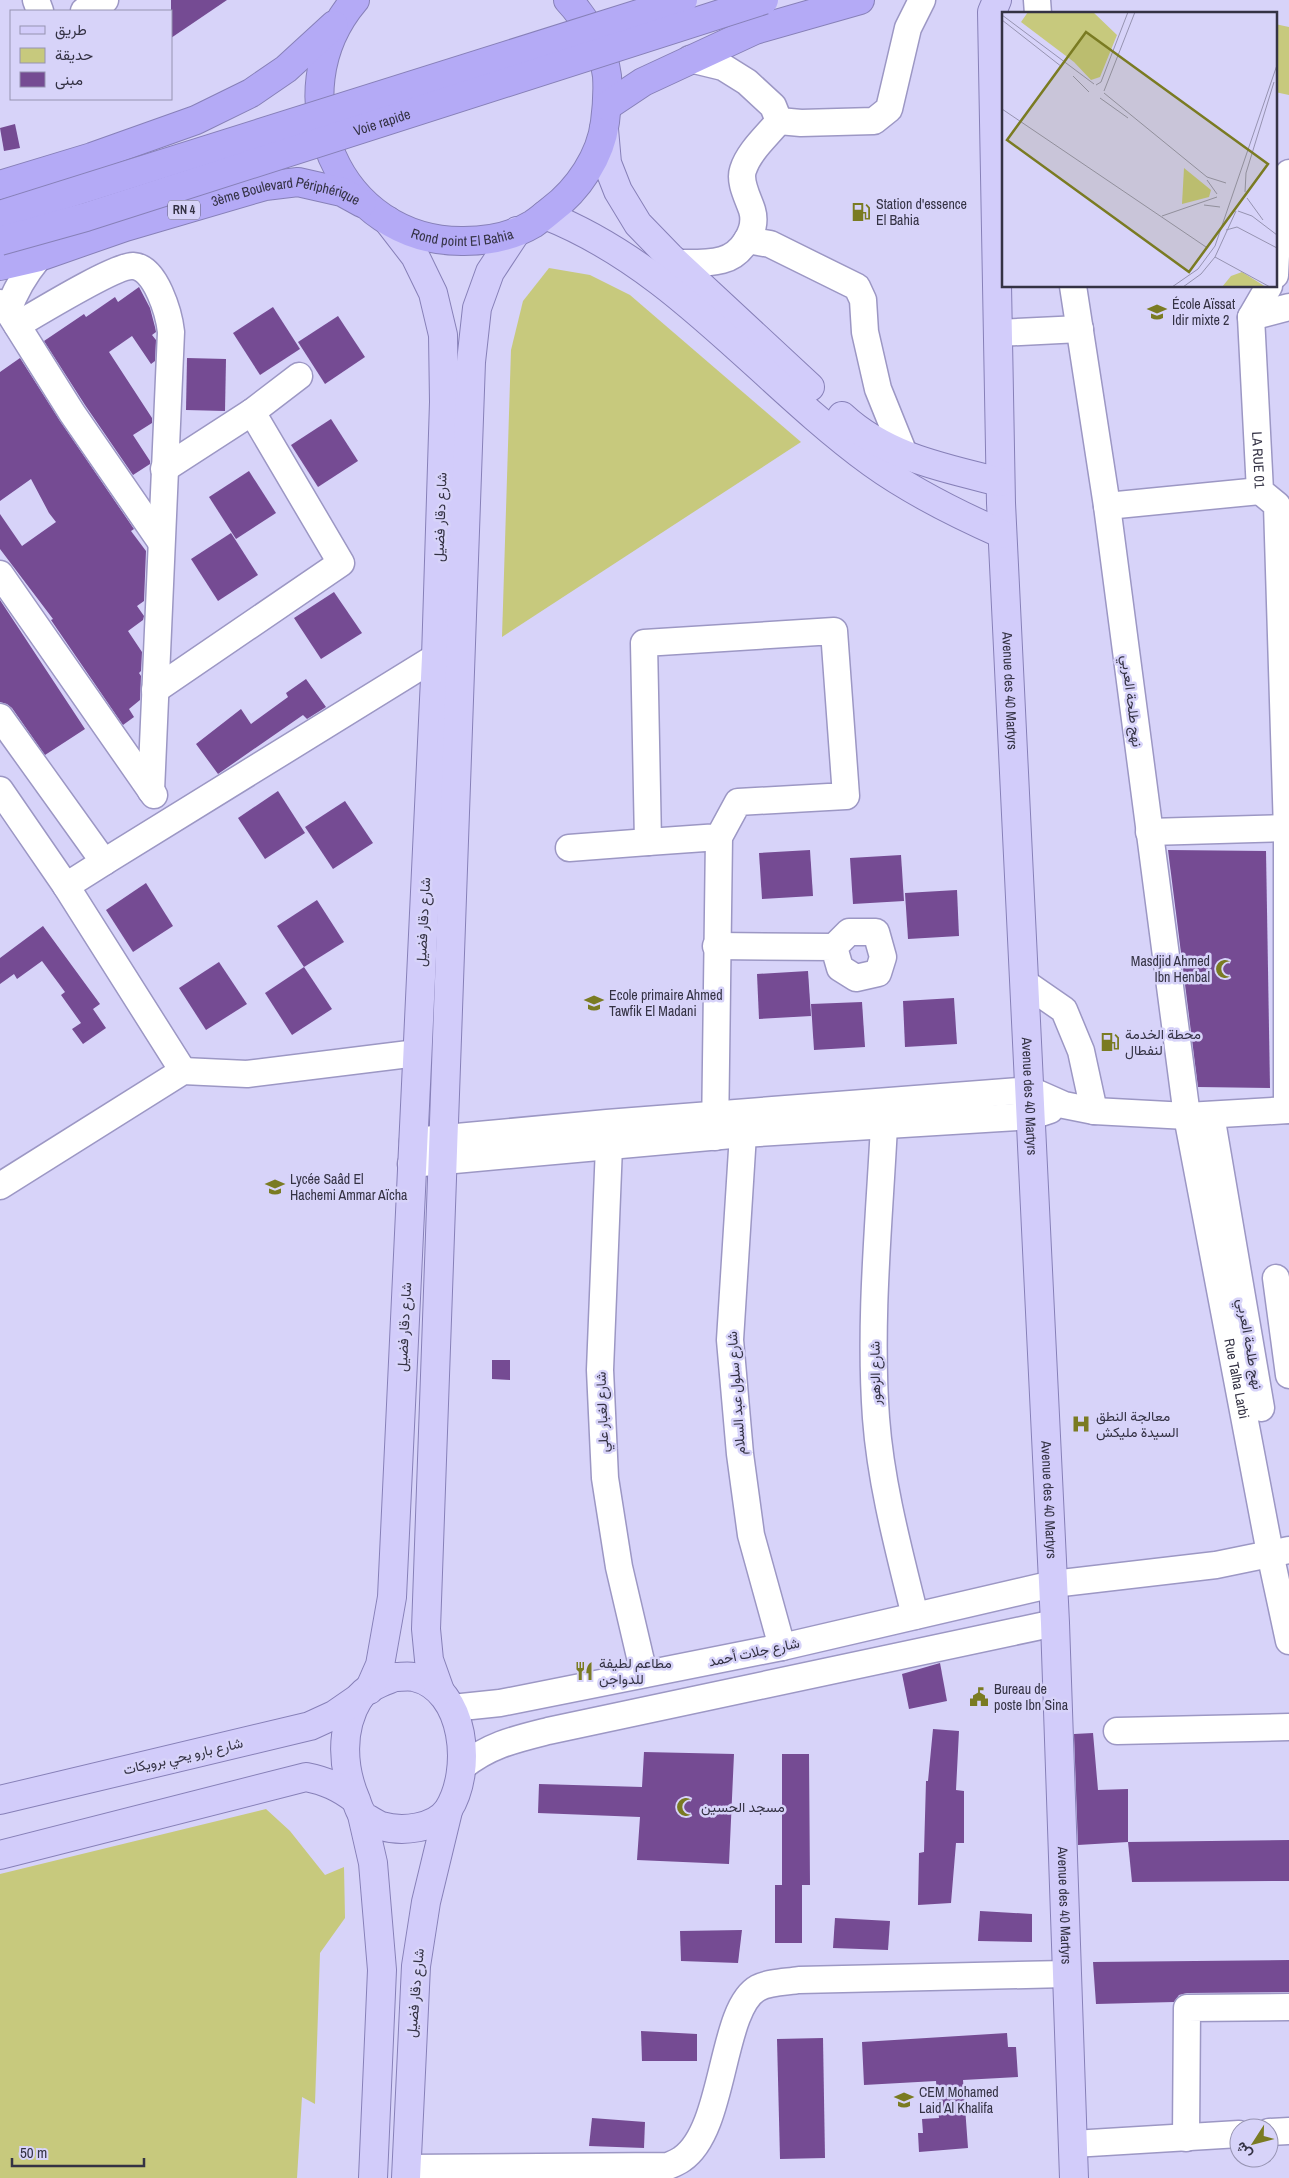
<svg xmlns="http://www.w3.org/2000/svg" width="1289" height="2178" viewBox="0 0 1289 2178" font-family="'Archivo Narrow',Vazirmatn,sans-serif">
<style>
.green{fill:#c7c97d}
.building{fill:#754b93}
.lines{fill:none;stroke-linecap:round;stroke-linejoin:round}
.minor-casing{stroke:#9c97c4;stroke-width:29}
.major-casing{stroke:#8780b8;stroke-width:30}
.highway-casing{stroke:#8780b8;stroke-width:30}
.minor{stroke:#fff;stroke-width:26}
.major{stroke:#d2ccfa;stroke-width:28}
.highway{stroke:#b4aaf6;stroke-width:28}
.highway-bridge-casing{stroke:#8780b8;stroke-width:30;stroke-linecap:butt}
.highway-bridge{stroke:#b4aaf6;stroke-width:28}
.labels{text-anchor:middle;stroke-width:5;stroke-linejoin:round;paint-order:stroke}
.shield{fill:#d7d3f9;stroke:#65627a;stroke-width:1}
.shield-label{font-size:12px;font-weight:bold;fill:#343244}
.street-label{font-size:14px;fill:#343244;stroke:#d7d3f9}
.poi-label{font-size:14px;fill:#343244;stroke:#d7d3f9;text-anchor:start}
.inset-road{fill:none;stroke:#9693b1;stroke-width:1}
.view{fill:#7a7b22;fill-opacity:0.15;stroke:#7a7b22;stroke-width:2.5}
.inset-edge{fill:none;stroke:#343244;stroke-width:2.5}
</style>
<rect width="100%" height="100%" fill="#d7d3f9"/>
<g class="green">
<path d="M1275,24L1289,27V95L1275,92Z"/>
<path d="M549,268L590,275L630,295L801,442L502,637L511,350L523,301Z"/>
<path d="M266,1809L290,1831L325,1875L344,1867L345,1918L320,1953L315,2104L302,2097L297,2178H0V1874Z"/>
</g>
<g class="building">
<path d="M171,0H227L171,38Z"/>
<path d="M15,124L20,148L4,151L0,128Z"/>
<path d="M139,287L150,308L155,327L156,332L152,335L156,340L155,361L151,364L132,336L109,352L152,418V423L133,435L150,461V464L133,475L85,405L44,341L84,314L86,317L115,297L118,302Z"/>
<path d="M273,307L300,349L260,375L233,333Z"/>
<path d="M338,316L365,357L325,384L298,342Z"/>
<path d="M20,358L60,421L134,529L131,531L146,551L144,601L137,606L144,616L143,620L128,631L142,652L141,671L139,673L141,676L140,700L129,709L134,717L123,725L51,620L53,619L0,549V514L22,546L56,522L49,513L31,479L0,501V372Z"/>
<path d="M187,358L226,359L225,411L186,410Z"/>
<path d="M331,419L358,461L318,487L291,445Z"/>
<path d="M249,471L276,513L236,539L209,497Z"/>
<path d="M231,533L258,575L218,601L191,559Z"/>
<path d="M334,592L362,633L321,659L294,618Z"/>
<path d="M0,600L85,729L45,755L12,708L7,704L0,702Z"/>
<path d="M306,679L326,707L307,719L303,715L218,774L196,744L241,709L251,724L288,697L286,693Z"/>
<path d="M278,791L305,833L265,859L238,818Z"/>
<path d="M345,801L373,843L333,869L305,827Z"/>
<path d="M810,850L813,896L762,899L759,853Z"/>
<path d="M1168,850L1266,851L1270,1088L1198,1087Z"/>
<path d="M901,855L904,901L853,904L850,858Z"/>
<path d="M146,883L173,926L133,952L106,910Z"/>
<path d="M957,890L959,936L908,939L905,893Z"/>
<path d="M317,900L344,942L304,967L277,926Z"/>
<path d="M43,926L100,1004L93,1009L106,1028L83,1044L72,1029L81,1023L61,995L65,992L42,961L17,979L14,974L0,984V958Z"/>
<path d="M219,962L247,1004L206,1030L179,988Z"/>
<path d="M304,967L332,1009L292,1035L265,993Z"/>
<path d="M808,971L811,1016L759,1019L757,974Z"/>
<path d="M954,998L957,1044L905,1047L903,1001Z"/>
<path d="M862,1002L865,1047L814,1050L811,1004Z"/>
<path d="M492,1360H510V1380L492,1379Z"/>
<path d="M940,1663L947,1701L909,1709L902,1674Z"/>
<path d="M933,1729L959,1731L956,1790L964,1791V1843H956L951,1903L918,1905L919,1853L924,1852L926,1781H928Z"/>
<path d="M1093,1733L1098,1790L1128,1789V1842L1078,1845L1074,1734Z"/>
<path d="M644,1752L734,1754L729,1864L637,1860L640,1817L538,1813L539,1784L642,1787Z"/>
<path d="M782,1754H809L810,1885H802V1943H775V1885H782Z"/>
<path d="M1289,1840V1881L1132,1882L1128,1842Z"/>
<path d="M980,1911L1032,1914V1942L978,1941Z"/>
<path d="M835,1918L890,1921L888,1950L833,1948Z"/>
<path d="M742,1930L738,1963L681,1961L680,1931Z"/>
<path d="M1289,1960V1992L1187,1993L1179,1995L1174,2002L1096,2004L1093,1962Z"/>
<path d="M641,2031L697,2034V2061H642Z"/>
<path d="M1007,2033L1008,2047H1016L1018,2077L963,2080L968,2148L919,2152L918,2133H923L922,2119L939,2118L936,2081L864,2085L862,2042Z"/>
<path d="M823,2038L825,2158L780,2159L777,2039Z"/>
<path d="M592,2118L645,2122L644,2148L589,2146Z"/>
</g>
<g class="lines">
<g class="minor-casing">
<g id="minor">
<path d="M36,0L40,11"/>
<path d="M1037,0L1038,14"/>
<path d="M84,11L105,0"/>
<path d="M690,59L723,67L747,82L773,106L779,121"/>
<path d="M779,121L801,123L874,121L889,109L908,28L922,0"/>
<path d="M747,240L770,244L857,287L863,300L865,332L878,389L905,456"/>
<path d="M676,263C691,263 707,264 722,260C742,255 758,230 752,210C748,198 739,182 743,170C749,151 767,136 779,121"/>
<path d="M1275,275L1277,237L1289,173"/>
<path id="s1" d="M1073,286L1107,506L1187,1116L1270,1553L1289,1641"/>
<path id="s2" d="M1269,286L1251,317L1260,491L1277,505L1287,831V1110"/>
<path d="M0,303L8,311L72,413L161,542"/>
<path d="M8,311C15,290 25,274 39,257"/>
<path d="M1251,317L1289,307"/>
<path d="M17,325C36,314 116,265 133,266C156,267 169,314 171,332L151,791"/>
<path d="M998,333L1080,329"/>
<path d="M164,469L252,412L299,376"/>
<path d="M1107,506L1260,491"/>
<path d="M0,574L154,795"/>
<path d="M155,690L341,563L252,412"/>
<path d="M0,717L104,862L452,647"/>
<path d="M0,790L66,886L183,1071"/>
<path d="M1149,832L1289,828"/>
<path d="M569,848L648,842"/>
<path d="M66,886L104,862"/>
<path d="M716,946L834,947L840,968L856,978L878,973L883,957L876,932H849L834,947"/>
<path d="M1025,983L1064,1010L1081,1051L1094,1111"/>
<path d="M1211,1115L1261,1408"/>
<path d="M884,1126C879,1223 869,1321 876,1418C881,1485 899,1551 915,1616"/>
<path d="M743,1134L730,1340L740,1454L751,1535L782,1647"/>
<path d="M715,1137L719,837L738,802L846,796L834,631L644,643L648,842L719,837"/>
<path d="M413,1141L607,1123L1030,1090L1064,1105L1094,1111L1187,1116L1289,1110"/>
<path d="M609,1146L600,1370L605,1478L619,1567L644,1674"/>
<path d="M411,1164L743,1134L1032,1116L1050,1110"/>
<path d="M0,1186L183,1071L247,1074L417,1053"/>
<path d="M1276,1278L1289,1375"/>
<path d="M452,1708L500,1703L782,1647L1053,1584L1216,1565L1289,1550"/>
<path d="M1117,1731L1289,1727"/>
<path d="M462,1767C489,1745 516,1739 548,1731L1055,1623"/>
<path d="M1269,2132L1289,2131"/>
<path d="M1186,2138L1187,2008L1289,2007"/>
<path d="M1073,2144L1239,2134"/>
<path d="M407,2168L668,2166C673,2164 678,2162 682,2159C726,2129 720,2009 758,1988C769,1982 787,1982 799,1980L1066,1974"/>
</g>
</g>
<g class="major-casing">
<g id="major">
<path id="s3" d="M997,0L992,12L1001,503L1055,1623L1074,2178"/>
<path d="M604,129L607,163L618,191L638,224L670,257L810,387"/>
<path d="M545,215C675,266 761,382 872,463C912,492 957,514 1002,534"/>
<path d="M842,416C886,457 944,468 1000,482"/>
<path d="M395,1677C401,1677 408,1676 414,1677C466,1689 473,1771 448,1810C435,1829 402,1832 381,1826C376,1824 370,1820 365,1817C360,1813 358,1806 356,1800C342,1768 340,1729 359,1698C366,1687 383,1682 395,1677Z"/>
<path d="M369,1690L380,1665L392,1597L436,657L444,402L443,335L433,293L415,256L388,221"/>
<path d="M440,1691L429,1660L426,1629L471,362L477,308L490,272L517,231"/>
<path d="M0,1800L310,1726L334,1715L360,1697"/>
<path d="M362,1815L373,1863L382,1970L373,2178"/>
<path d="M0,1855L306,1777C326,1781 339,1787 355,1799"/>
<path d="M406,2178L416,1966L426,1902L448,1811"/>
</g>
</g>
<g class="highway-casing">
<g id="highway">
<path id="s4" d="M355,0C275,94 338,243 464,241C487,241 513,236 533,224C539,220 545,215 551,210C578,190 601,156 605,122C607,107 608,92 607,76C604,50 586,19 568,0"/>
<path d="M607,106L643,82L755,30L860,0"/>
<path d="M0,185L92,157L196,120L251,93L286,69L334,25"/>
<path id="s5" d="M0,266L39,257L125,227L265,186L298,182L342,192L362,203"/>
</g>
</g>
<use href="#minor" class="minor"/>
<use href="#major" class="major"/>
<use href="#highway" class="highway"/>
<g class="highway-bridge-casing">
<g id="highway-bridge">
<path d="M0,215L683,0"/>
<path id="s6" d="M0,241L86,217L764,0"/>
</g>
</g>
<use href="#highway-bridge" class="highway-bridge"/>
</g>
<defs>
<g id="fuel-bare" transform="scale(1.5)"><path d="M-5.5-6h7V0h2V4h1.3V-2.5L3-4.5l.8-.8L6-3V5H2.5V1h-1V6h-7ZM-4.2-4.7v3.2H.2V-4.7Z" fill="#7a7b22" stroke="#d7d3f9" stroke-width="2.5" paint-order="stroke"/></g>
<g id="school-bare" transform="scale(1.5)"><path d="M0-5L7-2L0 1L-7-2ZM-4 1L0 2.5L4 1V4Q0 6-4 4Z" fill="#7a7b22" stroke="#d7d3f9" stroke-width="2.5" paint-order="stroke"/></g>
<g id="mosque-bare" transform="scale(1.5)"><path d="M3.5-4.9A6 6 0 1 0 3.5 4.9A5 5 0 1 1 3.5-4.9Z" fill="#7a7b22" stroke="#d7d3f9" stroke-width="2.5" paint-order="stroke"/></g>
<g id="hospital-bare" transform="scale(1.5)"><path d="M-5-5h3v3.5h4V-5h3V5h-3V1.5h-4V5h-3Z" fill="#7a7b22" stroke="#d7d3f9" stroke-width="2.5" paint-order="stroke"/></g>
<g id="restaurant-bare" transform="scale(1.5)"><path d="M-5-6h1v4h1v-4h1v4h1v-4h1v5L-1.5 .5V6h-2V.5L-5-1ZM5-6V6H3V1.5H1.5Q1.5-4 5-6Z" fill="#7a7b22" stroke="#d7d3f9" stroke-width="2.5" paint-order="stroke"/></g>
<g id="civic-bare" transform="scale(1.5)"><path d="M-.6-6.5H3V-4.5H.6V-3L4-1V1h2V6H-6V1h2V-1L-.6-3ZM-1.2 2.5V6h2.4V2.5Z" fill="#7a7b22" stroke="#d7d3f9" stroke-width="2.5" paint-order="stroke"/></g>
</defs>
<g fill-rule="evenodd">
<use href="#fuel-bare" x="861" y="212"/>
<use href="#school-bare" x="1157" y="312"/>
<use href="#mosque-bare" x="1225" y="969"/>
<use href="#school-bare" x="594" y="1003"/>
<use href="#fuel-bare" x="1110" y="1042"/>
<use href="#school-bare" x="275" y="1187"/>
<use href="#hospital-bare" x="1081" y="1424"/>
<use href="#restaurant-bare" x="584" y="1671"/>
<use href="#civic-bare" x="979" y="1697"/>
<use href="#mosque-bare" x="686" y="1807"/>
<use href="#school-bare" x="904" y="2100"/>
</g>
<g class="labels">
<rect class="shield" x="168" y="200.5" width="32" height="19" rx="4"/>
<g class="shield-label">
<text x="184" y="214">RN 4</text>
</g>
<g class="street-label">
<text dy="5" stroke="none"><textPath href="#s6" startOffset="400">Voie rapide</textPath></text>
<text dy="5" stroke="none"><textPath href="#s5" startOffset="298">3ème Boulevard Périphérique</textPath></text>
<text dy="5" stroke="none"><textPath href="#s4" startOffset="331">Rond point El Bahia</textPath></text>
<text dy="5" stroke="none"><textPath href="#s2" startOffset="179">LA RUE 01</textPath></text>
<text transform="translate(440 517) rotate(-88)" y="5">شارع دقار فضيل</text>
<text dy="5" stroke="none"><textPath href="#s3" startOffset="692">Avenue des 40 Martyrs</textPath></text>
<text transform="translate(1132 701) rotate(83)" y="5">نهج طلحة العربي</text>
<text transform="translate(423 922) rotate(-87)" y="5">شارع دقار فضيل</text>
<text dy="5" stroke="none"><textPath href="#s3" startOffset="1098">Avenue des 40 Martyrs</textPath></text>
<text transform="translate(404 1327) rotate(-87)" y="5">شارع دقار فضيل</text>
<text transform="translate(1250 1344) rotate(80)" y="5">نهج طلحة العربي</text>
<text transform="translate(875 1373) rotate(-91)" y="5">شارع الزهور</text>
<text dy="5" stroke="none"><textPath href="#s1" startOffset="1105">Rue Talha Larbi</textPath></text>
<text transform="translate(736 1393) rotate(-94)" y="5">شارع سلول عبد السلام</text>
<text transform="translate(602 1412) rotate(-92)" y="5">شارع لغبار علي</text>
<text dy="5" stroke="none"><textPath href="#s3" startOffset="1502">Avenue des 40 Martyrs</textPath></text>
<text transform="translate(754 1652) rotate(-12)" y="5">شارع جلات أحمد</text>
<text transform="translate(183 1756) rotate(-13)" y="5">شارع بارو يحي برويكات</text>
<text dy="5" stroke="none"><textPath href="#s3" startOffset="1908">Avenue des 40 Martyrs</textPath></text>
<text transform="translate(415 1993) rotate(-85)" y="5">شارع دقار فضيل</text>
</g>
<g class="poi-label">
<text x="876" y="209">Station d'essence<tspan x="876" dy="16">El Bahia</tspan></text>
<text x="1172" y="309">École Aïssat<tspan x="1172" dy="16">Idir mixte 2</tspan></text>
<text x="1210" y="966" text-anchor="end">Masdjid Ahmed<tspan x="1210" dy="16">Ibn Henbal</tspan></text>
<text x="609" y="1000">Ecole primaire Ahmed<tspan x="609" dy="16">Tawfik El Madani</tspan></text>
<text x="1125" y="1039">محطة الخدمة<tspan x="1125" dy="16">لنفطال</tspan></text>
<text x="290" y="1184">Lycée Saâd El<tspan x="290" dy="16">Hachemi Ammar Aïcha</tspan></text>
<text x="1096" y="1421">معالجة النطق<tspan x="1096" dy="16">السيدة مليكش</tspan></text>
<text x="599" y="1668">مطاعم لطيفة<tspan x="599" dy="16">للدواجن</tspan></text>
<text x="994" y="1694">Bureau de<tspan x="994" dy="16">poste Ibn Sina</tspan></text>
<text x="701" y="1812">مسجد الحسين</text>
<text x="919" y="2097">CEM Mohamed<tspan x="919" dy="16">Laid Al Khalifa</tspan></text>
</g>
</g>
<g transform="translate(1002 12)">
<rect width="275" height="275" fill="#d7d3f9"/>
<path d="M26,0H91L115,23L98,65L89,68L72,50L19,10ZM182,156L209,178L207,185L180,192ZM240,260L264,275H220L229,264Z" fill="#c7c97d"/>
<path class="inset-road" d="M0,3L92,72M0,8L60,55M71,64L87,80M94,73L99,70L126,0M102,79L133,0M102,81L205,165L224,171M98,86L126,106M0,97L204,235M205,168L215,182M243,180L244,161L272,70M245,186L261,208M202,193L218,195M236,199L250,204L275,223M160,204L215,185M224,218L235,215L275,236M213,245L268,275M170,275L196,257L213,234L275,53M181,275L199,262L213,245L234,199"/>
<path class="view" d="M84,20L266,152L187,260L5,128Z"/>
<rect width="275" height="275" class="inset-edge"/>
</g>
<rect x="10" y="10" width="162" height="90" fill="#d7d3f9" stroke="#9693b1"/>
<rect x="20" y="26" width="25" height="8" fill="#d2ccfa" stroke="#9693b1"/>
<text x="55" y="35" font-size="15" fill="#343244">طريق</text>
<rect x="20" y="48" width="25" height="15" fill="#c7c97d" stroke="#9693b1"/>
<text x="55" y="60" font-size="15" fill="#343244">حديقة</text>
<rect x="20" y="72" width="25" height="15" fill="#754b93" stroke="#9693b1"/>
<text x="55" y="85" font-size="15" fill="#343244">مبنى</text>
<g transform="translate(1254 2143) rotate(234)"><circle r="24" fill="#d7d3f9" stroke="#9693b1"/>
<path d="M0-4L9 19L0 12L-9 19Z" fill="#7a7b22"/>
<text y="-8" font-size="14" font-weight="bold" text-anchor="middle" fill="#343244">ش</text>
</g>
<path d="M12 2158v8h132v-8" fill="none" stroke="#343244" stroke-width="2.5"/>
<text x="20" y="2158" font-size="15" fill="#343244" stroke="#d7d3f9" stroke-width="4" paint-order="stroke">50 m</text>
</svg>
